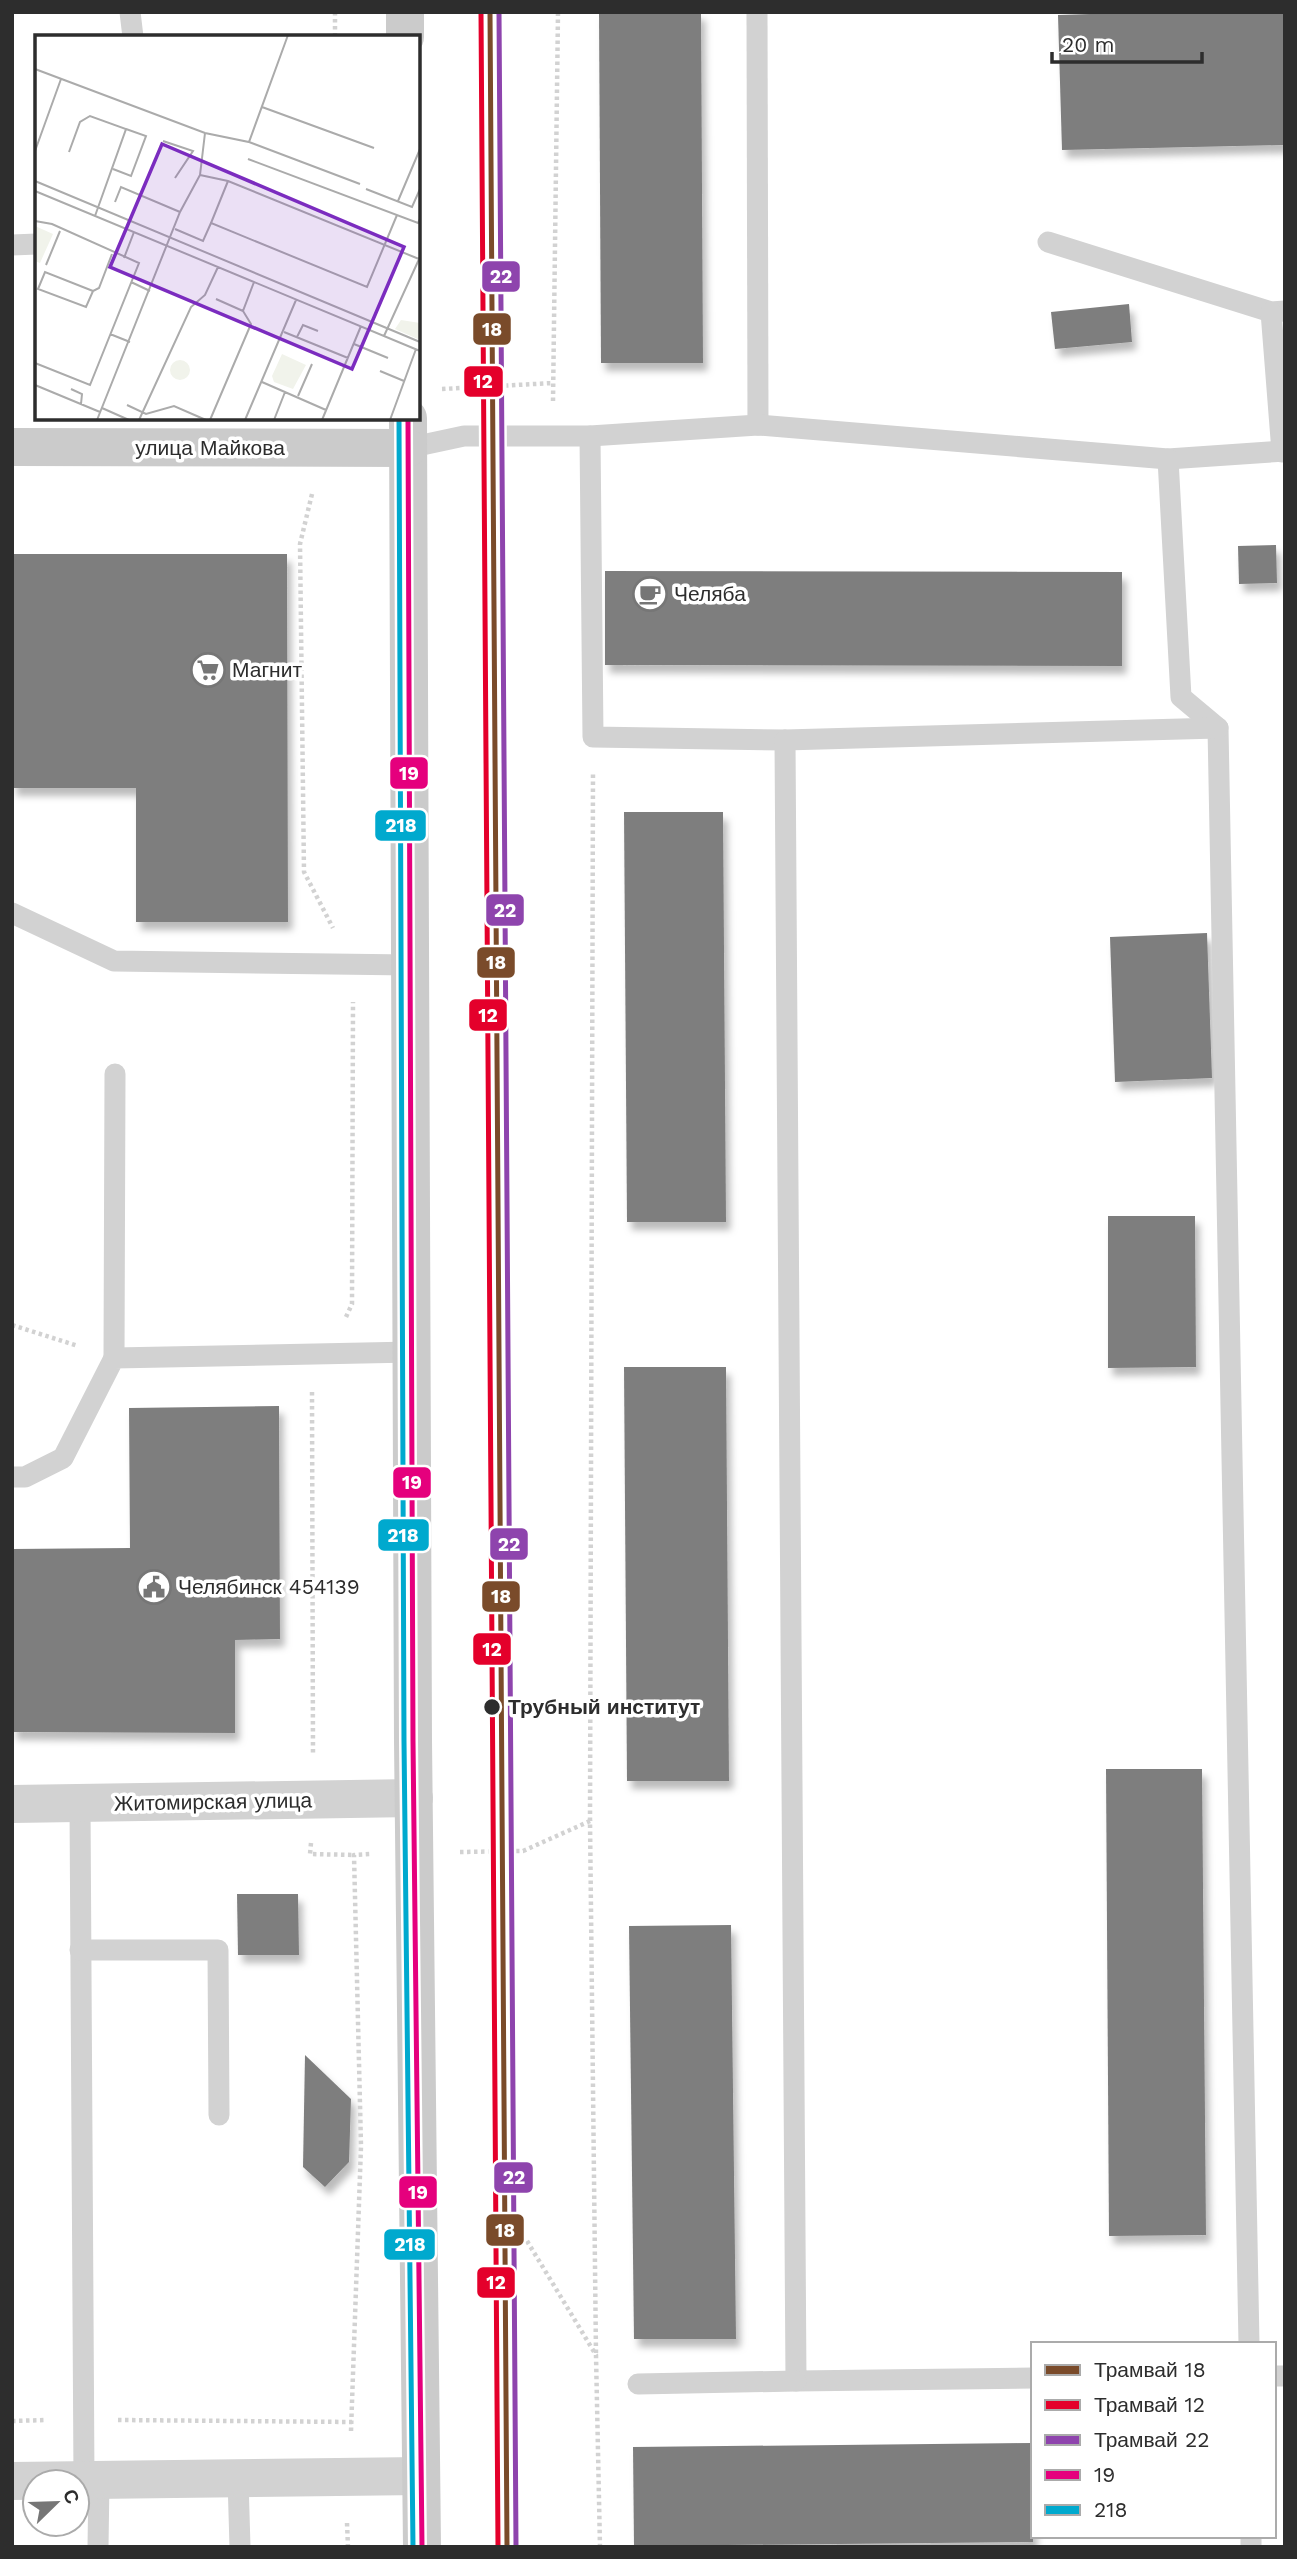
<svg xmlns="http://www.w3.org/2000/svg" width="1297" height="2559" viewBox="0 0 1297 2559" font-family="'Work Sans',sans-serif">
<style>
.building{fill:#7e7e7e;filter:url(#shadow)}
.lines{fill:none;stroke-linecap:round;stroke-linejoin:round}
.path{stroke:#d2d2d2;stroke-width:4.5;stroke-dasharray:3.5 3.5;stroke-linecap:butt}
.lane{stroke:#d2d2d2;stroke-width:21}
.street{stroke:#d2d2d2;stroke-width:38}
.secondary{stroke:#cbcbcb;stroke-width:38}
.bus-1-casing{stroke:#fff;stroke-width:10}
.bus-2-casing{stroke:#fff;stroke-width:10}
.bus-1{stroke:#e5007d;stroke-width:5}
.bus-2{stroke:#00a9ce;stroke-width:5}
.tram-1-casing{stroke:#fff;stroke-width:10}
.tram-2-casing{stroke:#fff;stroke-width:10}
.tram-3-casing{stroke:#fff;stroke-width:10}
.tram-1{stroke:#7a4b2a;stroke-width:5}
.tram-2{stroke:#e4002b;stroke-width:5}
.tram-3{stroke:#8e44ad;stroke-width:5}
.stop-dot{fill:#2d2d2d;stroke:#fff;stroke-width:2.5}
.labels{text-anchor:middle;stroke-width:7;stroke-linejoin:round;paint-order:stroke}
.street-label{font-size:21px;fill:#2d2d2d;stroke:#fff}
.poi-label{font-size:21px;fill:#2d2d2d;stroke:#fff;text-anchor:start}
.stop-label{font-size:21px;font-weight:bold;fill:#2d2d2d;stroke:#fff;text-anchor:start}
.inset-road{fill:none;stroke:#ababab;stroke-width:2}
.view{fill:#7b2cbf;fill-opacity:0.15;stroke:#7b2cbf;stroke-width:3.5}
.inset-edge{fill:none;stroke:#2d2d2d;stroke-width:3.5}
.line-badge{stroke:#fff;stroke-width:2.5}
.badge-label{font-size:19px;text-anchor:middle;font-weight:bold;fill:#fff}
</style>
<defs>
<filter id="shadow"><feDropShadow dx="4.5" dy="8" stdDeviation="3.5" flood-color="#0004"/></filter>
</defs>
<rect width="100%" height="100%" fill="#fff"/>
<g class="building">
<path d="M599,12H701L703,363H601Z"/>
<path d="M1153,12H1285V145L1062,150L1058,15Z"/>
<path d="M1129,304L1132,342L1055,349L1051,312Z"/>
<path d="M1276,545L1277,583L1239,584L1238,546Z"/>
<path d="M12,554H287L288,922H136V788H12Z"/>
<path d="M605,571L1122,572V666L605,665Z"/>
<path d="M624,812H723L726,1222H627Z"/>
<path d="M1207,933L1212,1078L1115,1082L1110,937Z"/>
<path d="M1108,1216H1195L1196,1367L1108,1368Z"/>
<path d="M624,1367H726L729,1781H627Z"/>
<path d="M279,1406L280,1639L235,1640V1733L12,1732V1549L130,1548L129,1408Z"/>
<path d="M1106,1769H1202L1206,2235L1109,2236Z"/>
<path d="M237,1894H298L299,1955H238Z"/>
<path d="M731,1925L736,2339H634L629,1926Z"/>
<path d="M305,2055L351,2099L349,2162L325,2187L303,2167Z"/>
<path d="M1033,2443V2542L634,2546L633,2447Z"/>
</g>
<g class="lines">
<g class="path">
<path d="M335,12V37"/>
<path d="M442,389L553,383"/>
<path d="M553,401L558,12"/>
<path d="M312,494L300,544L304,872L333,928"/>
<path d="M346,1317L352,1304L353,1002"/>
<path d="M12,1325L78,1346"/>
<path d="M312,1392L313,1754"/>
<path d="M590,1821L593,772"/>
<path d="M311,1843L310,1854L354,1855"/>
<path d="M460,1852L523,1851L590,1821L596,2355"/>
<path d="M527,2241L596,2355L600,2547"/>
<path d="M118,2420L352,2422"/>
<path d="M12,2421L46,2420"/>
<path d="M351,2431L361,2146L354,1855L371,1854"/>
<path d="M347,2523L348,2547"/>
</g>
<g class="lane">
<path d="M130,12L133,37"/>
<path d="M757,12L758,425"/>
<path d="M1048,242L1271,312L1285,311"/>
<path d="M12,245L37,244"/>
<path d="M1271,312L1282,452"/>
<path d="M590,436L593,737L785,740"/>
<path d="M408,448L464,436H590L758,425L1168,459L1285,451"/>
<path d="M1168,459L1181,697L1218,728L1249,2344"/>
<path d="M12,913L114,961L410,965"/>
<path d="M114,1358L115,1074"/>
<path d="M12,1477H25L63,1458L114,1358L412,1352"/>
<path d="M80,1804L84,2480"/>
<path d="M80,1950H218L219,2115"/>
<path d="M1274,2376H1285"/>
<path d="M1033,2378L796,2381L785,740L1218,728"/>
<path d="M638,2384L796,2381"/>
<path d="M238,2479L240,2547"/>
<path d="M1251,2536V2547"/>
<path d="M98,2547L99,2480"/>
</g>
<g class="street">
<path d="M12,1804L414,1798"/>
<path d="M12,2481L421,2476"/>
</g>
<g class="secondary">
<path d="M405,12V37"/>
<path d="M408,418L413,1741L422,2547"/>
<path d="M12,447L408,448"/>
</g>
<g class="bus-1-casing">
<path id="bus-1" d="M408,418L413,1741L422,2547"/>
</g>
<g class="bus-2-casing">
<path id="bus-2" d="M399,418L404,1741L413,2547"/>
</g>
<use href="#bus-1" class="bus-1"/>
<use href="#bus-2" class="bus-2"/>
<g class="tram-1-casing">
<path id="tram-1" d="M490,12L507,2547"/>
</g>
<g class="tram-2-casing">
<path id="tram-2" d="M481,12L498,2547"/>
</g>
<g class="tram-3-casing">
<path id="tram-3" d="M499,12L516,2547"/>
</g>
<use href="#tram-1" class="tram-1"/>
<use href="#tram-2" class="tram-2"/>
<use href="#tram-3" class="tram-3"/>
</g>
<defs>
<g id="cafe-ring" transform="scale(1.75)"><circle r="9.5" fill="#fff" stroke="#767676" stroke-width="1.5"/><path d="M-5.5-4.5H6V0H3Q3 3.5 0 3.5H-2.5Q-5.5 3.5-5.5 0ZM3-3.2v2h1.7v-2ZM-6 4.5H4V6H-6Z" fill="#767676"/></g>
<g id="supermarket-ring" transform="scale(1.75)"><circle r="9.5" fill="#fff" stroke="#767676" stroke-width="1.5"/><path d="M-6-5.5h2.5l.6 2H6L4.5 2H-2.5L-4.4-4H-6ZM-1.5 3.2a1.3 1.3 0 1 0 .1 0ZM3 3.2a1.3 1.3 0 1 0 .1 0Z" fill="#767676"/></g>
<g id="civic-ring" transform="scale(1.75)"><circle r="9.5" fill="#fff" stroke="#767676" stroke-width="1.5"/><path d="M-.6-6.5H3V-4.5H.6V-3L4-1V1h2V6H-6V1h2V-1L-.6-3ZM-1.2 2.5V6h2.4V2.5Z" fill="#767676"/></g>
</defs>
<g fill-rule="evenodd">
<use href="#cafe-ring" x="650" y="594"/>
<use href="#supermarket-ring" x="208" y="670"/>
<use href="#civic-ring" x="154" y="1587"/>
</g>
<circle class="stop-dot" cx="492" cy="1707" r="9"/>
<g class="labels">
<g class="street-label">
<text x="210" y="455">улица Майкова</text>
<text transform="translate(213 1802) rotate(-1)" y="7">Житомирская улица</text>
</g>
<g class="poi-label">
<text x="674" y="601">Челяба</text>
<text x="232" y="677">Магнит</text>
<text x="178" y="1594">Челябинск 454139</text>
</g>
<g class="stop-label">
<text x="508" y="1714">Трубный институт</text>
</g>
</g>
<g transform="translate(35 35)">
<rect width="385" height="385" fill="#fff"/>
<path d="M0,191L18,199L5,228L0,226ZM366,285L385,288V305L360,294ZM247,319L271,330L258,354L239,347L237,341ZM135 335a10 10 0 1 1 20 0a10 10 0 1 1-20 0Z" fill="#f1f3eb"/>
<path class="inset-road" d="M0,34L170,98L214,107L253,0M227,72L339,113M128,106L158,116L140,143M214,107L325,149M0,116L26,44M34,117L45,87L55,81L91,94L60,181M213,124L383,188L385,184M78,134L96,141L111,101L91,94M165,140L193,146L384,224M0,146L385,307M193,146L176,188L332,252L362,180M331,154L377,172L385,154M0,156L385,316M363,166L385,114M80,167L86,152L145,177M0,186L17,189L104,228L55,350L0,328M140,194L168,206L176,188M89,223L99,197M11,230L25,196M96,247L115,256M58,256L10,237L3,254L51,272L58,256L64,253L77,219M181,264L208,276M249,297L313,323M75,299L95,307M349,301L385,222M262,302L268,290L283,296M319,309L353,323M345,336L369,346M227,347L291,375M0,350L65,377M36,354L47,359L46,369M263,361L277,329M92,370L111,379L139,371L171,385M67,373L94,385M62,385L145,177L165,140L170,98M104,385L156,272L170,260L183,232M175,385L216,289L208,276L219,247M210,385L261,265M239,385L250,357M287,385L326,291M355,385L381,314"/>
<path class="view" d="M127,109L369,212L317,334L75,232Z"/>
<rect width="385" height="385" class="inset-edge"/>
</g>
<g class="line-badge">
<rect x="481" y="260" width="40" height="33" rx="7" fill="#8e44ad"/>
<rect x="472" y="312" width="40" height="34" rx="7" fill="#7a4b2a"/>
<rect x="463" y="365" width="41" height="33" rx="7" fill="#e4002b"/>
<rect x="389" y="756" width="40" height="34" rx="7" fill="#e5007d"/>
<rect x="374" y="809" width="53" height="33" rx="7" fill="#00a9ce"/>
<rect x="485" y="893" width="40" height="34" rx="7" fill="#8e44ad"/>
<rect x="476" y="946" width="40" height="33" rx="7" fill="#7a4b2a"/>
<rect x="468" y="998" width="40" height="34" rx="7" fill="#e4002b"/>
<rect x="392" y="1466" width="40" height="33" rx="7" fill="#e5007d"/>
<rect x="377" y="1518" width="53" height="34" rx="7" fill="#00a9ce"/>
<rect x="489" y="1527" width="40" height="34" rx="7" fill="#8e44ad"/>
<rect x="481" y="1580" width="40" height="33" rx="7" fill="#7a4b2a"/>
<rect x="472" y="1632" width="40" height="34" rx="7" fill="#e4002b"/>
<rect x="493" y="2161" width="41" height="33" rx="7" fill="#8e44ad"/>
<rect x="398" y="2175" width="40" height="34" rx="7" fill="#e5007d"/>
<rect x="485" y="2213" width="40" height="34" rx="7" fill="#7a4b2a"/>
<rect x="383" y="2228" width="53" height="33" rx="7" fill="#00a9ce"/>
<rect x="476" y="2266" width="40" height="33" rx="7" fill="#e4002b"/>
</g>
<g class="badge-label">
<text x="501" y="283">22</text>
<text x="492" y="336">18</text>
<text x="483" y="388">12</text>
<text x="409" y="780">19</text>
<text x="401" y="832">218</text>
<text x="505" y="917">22</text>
<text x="496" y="969">18</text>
<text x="488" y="1022">12</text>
<text x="412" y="1489">19</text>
<text x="403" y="1542">218</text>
<text x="509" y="1551">22</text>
<text x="501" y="1603">18</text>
<text x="492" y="1656">12</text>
<text x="514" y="2184">22</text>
<text x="418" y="2199">19</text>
<text x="505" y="2237">18</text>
<text x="410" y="2251">218</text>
<text x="496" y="2289">12</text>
</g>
<rect width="1297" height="2559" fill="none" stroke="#2d2d2d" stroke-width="28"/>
<rect x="1031" y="2342" width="245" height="196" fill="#ffffff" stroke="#ababab" stroke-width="2"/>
<rect x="1045" y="2365" width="35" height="10" fill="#7a4b2a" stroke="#ababab" stroke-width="2"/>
<text x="1094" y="2377" font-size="21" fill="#2d2d2d">Трамвай 18</text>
<rect x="1045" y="2400" width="35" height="10" fill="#e4002b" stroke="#ababab" stroke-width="2"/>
<text x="1094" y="2412" font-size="21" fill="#2d2d2d">Трамвай 12</text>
<rect x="1045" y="2435" width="35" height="10" fill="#8e44ad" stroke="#ababab" stroke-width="2"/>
<text x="1094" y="2447" font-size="21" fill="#2d2d2d">Трамвай 22</text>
<rect x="1045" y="2470" width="35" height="10" fill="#e5007d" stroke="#ababab" stroke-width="2"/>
<text x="1094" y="2482" font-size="21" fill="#2d2d2d">19</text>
<rect x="1045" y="2505" width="35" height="10" fill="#00a9ce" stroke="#ababab" stroke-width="2"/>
<text x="1094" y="2517" font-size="21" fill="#2d2d2d">218</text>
<g transform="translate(56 2503) rotate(67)"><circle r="33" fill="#ffffff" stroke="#ababab" stroke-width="2"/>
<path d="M0-5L12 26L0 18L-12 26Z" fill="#767676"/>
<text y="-10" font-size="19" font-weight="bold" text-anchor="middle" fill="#2d2d2d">С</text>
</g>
<path d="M1052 52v10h150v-10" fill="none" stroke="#2d2d2d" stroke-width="3.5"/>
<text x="1062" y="52" font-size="21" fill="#2d2d2d" stroke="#ffffff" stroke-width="5" paint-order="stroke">20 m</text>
</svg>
